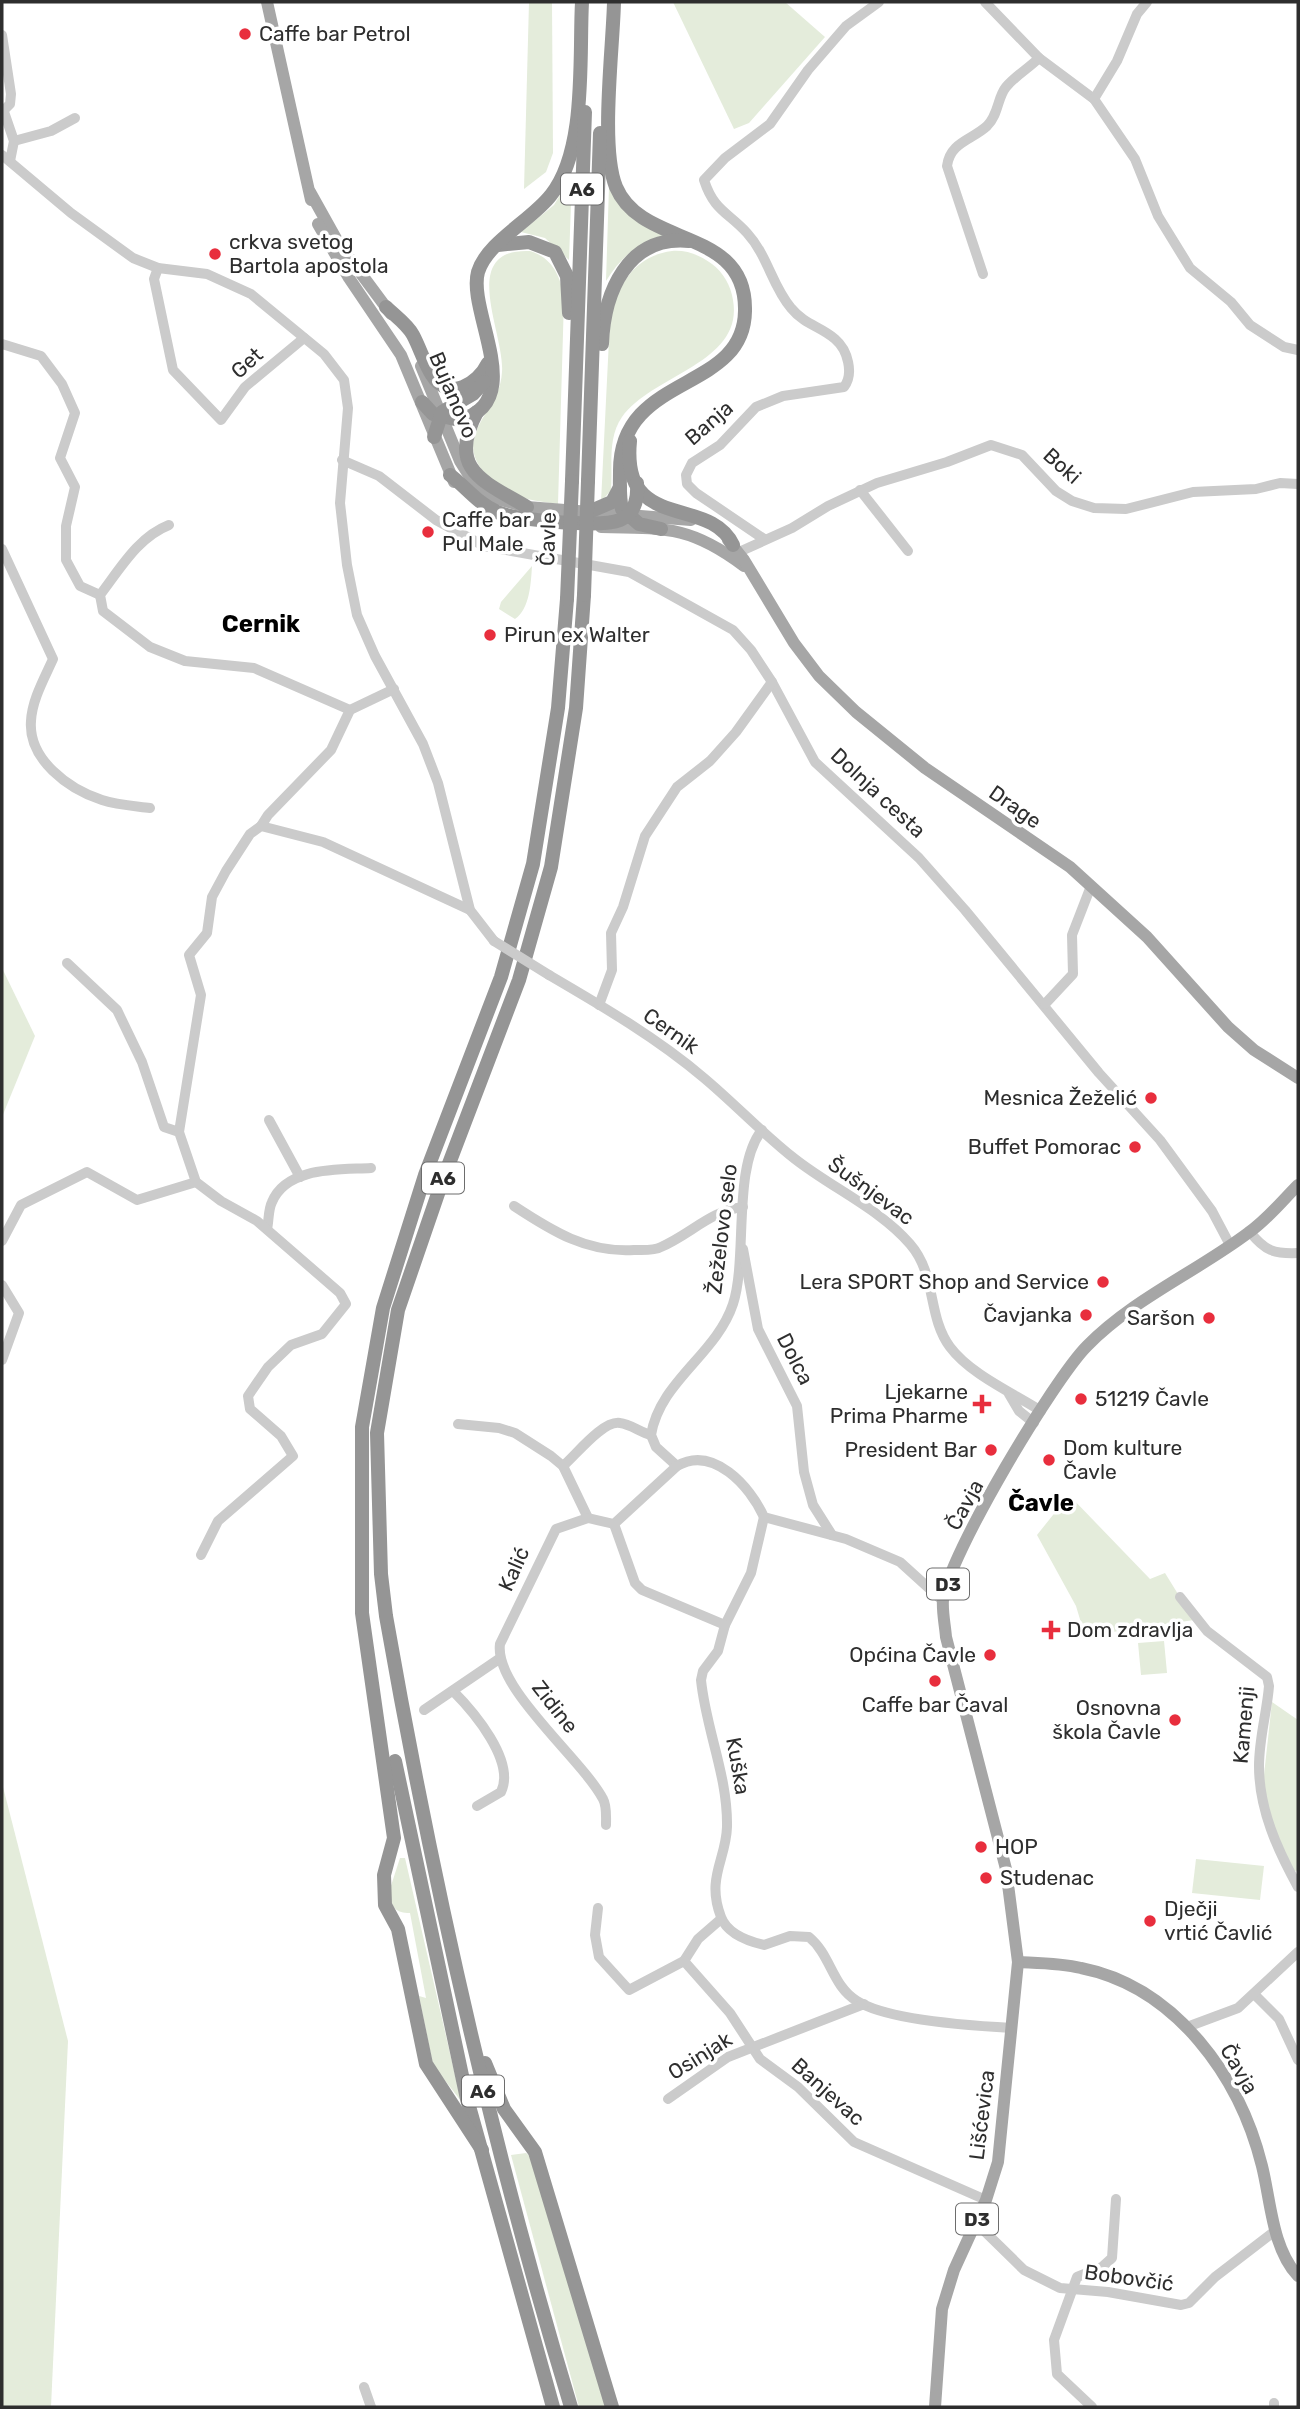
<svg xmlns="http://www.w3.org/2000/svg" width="1300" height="2409" viewBox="0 0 1300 2409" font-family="Rubik,sans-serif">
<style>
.green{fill:#e4ecdb}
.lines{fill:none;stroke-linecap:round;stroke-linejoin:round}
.minor{stroke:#cbcbcb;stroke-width:10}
.major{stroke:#a6a6a6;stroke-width:12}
.highway{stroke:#959595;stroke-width:14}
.minor-bridge{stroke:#cbcbcb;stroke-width:10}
.highway-bridge{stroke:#959595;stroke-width:14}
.poi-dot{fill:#e82e3d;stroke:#fff;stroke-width:2.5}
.labels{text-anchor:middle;stroke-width:7;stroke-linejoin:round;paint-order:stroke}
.shield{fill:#fff;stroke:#6d6d6d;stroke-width:2}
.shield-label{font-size:19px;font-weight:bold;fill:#2e2e2e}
.poi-label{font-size:21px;fill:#2e2e2e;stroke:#fff;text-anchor:start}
.street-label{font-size:21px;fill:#2e2e2e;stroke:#fff}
.quarter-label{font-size:24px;font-weight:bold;fill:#000;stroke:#fff}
</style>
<rect width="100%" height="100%" fill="#fff"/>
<g class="green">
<path d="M529,2H552L553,153L546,172L524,189Z"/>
<path d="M673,2H785L825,37L749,123L734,129Z"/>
<path d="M572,175L569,260L545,238L521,232L554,205Z"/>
<path d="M609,186L665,236C638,242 621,257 606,281Z"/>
<path d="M530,251C553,258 561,277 564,299L558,504C546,502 532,501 521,497C496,487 465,464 475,435C483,411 500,401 502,372C505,333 457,248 530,251Z"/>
<path d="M672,251C687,250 700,255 712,264C723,272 731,286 733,300C744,363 653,374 622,417C607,439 613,465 611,490L601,502L610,319C618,285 634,256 672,251Z"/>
<path d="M532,566C531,582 530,609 515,619L499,609L501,602Z"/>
<path d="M2,968L35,1036L2,1117Z"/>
<path d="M1069,1495L1150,1579L1165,1573L1194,1620L1085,1636L1076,1606L1037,1535Z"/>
<path d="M1164,1641L1167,1673L1141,1675L1138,1643Z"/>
<path d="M1272,1702L1298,1720V1870L1294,1872L1275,1833L1263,1784Z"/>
<path d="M2,1783L68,2041L51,2407H2Z"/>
<path d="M400,1858H405L461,2101L433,2065L419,1996L426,1998L410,1913C396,1913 393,1908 388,1895Z"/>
<path d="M1196,1859L1264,1866L1260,1900L1192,1893Z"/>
<path d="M526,2153L532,2158L606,2407H579L511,2155Z"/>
</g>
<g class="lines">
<g class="minor">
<path d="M985,2L1039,58L1094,99"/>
<path d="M1147,2L1137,14L1117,61L1094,99L1135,159L1158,216L1190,268L1231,302L1250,325L1284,347L1298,350"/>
<path d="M2,35L11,94L10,104L2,112"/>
<path d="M4,112L14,141L10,161"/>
<path d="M14,141L51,131L75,118"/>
<path d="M2,155L71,213L133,258L158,268L207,274L251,294L324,354L344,380L348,408L340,503L347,565L357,615L375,656L423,744L438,783L470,910L494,941"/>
<path d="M158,268L154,279L173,370L221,420L245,387L304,338"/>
<path d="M983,274L947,166C950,142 972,140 987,126C999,114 997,98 1006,87C1015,76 1029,68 1039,58"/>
<path d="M2,344L41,356L62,384L75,413L60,458L75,487L66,526V560L80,586L100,595"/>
<path d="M342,460L379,476L436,520L484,546L629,572L733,630L751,650L772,682L815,762L919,858L965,910L1099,1073L1160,1140L1212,1211L1230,1245"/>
<path d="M860,490L908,551"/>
<path d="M169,525C138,537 120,569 100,595L103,611L150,647L185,661L254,668L350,710"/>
<path d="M764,539L696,493L687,484L686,475L692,463L720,445L756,407L783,396L844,387C854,374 848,350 835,339C820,326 805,325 791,308C772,286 768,256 747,233C728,212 714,211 704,180L725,158L770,124L808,70L846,26L879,2"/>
<path d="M2,549L53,659C44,679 32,700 31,721C28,759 68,789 102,800C117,805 135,806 150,808"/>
<path d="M739,552L792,528L828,506L877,483L947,462L991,445L1022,455L1056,491L1072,501L1094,508L1126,509L1193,492L1256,489L1280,483L1298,484"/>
<path d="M261,826L268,815L331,750L350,710L394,689"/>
<path d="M67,963L117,1010L142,1062L164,1127L179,1132"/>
<path d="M549,975C602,1006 657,1038 704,1078C735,1104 763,1134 795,1159C832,1188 880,1209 910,1244C937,1275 927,1316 950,1347C970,1374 1013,1393 1041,1411"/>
<path d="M1045,1004L1073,974L1072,935L1091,886"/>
<path d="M599,1005L612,970L611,933L623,907L645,836L677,787L710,761L736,732L772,682"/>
<path d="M269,1120L300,1177"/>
<path d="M762,1130C732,1167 748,1258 733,1304C716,1355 660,1381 651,1435L656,1447L677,1466C713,1445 750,1486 764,1517L846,1539L900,1562L943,1601"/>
<path d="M514,1206C552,1231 587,1253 634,1250C643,1250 654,1251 661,1247C691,1234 710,1211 743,1207"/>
<path d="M267,1229C269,1221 268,1210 272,1202C287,1166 340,1170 371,1168"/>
<path d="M1250,1232C1265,1251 1274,1254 1298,1253"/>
<path d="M2,1241L21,1205L87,1172L137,1200L196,1182"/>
<path d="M743,1249L758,1329L797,1406L804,1472L813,1505L832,1535"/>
<path d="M2,1285L19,1313L2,1360"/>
<path d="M1009,1394L1019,1411L1034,1423"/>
<path d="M458,1424L499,1428L515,1433L551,1456L563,1466L588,1518"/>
<path d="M563,1466C576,1455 603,1420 620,1423C630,1424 640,1432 651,1435"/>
<path d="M764,1517L751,1573L725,1625L718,1651L703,1671L701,1680C706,1730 728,1776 727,1827C726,1860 706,1878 721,1917C727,1933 747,1941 764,1945L790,1936L809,1937C831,1955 832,1986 857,2001C887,2020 975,2026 1012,2028"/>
<path d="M614,1524L635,1583L642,1590L725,1625"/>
<path d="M201,1555L218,1521L293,1456L281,1436L250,1409L248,1396L268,1367L291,1345L322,1334L346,1304L340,1293L257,1221L221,1201L196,1182L179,1132L201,995L189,955L207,933L212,897L226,871L250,834L261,826L323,842L470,910"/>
<path d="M1180,1597L1207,1631L1267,1677L1269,1686C1267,1712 1259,1738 1259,1766C1259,1809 1277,1849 1298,1887"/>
<path d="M453,1691C473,1711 516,1761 501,1792L477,1806"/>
<path d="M424,1710L499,1659"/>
<path d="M606,1825C606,1817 607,1806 603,1799C582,1759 494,1688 500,1644L556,1529L588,1518L614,1524L677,1466"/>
<path d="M598,1908L595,1935L599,1957L629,1990L684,1961L698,1939L721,1919"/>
<path d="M684,1961L730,2013L760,2059L798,2087L854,2142L986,2200"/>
<path d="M1254,1994L1279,2019L1298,2060"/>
<path d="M1187,2027L1238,2008L1298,1952"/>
<path d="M668,2099L728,2057L864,2004"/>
<path d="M975,2222L1024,2270L1060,2288L1108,2292L1181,2305L1189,2303L1215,2277L1275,2231"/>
<path d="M364,2387L371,2407"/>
<path d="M1092,2407L1057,2374L1054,2340L1077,2277L1102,2267L1112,2258L1116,2199"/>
<path d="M1274,2407V2403"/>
</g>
<g class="major">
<path d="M267,2L311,200"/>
<path d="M310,192L339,244L391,314"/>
<path d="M318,224L349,278L401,355L454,482"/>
<path d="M421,366L460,461L472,480L494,498L527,507L691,520"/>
<path d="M601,527C666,528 691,526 744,566"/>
<path d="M728,540L744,560L794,643L819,676L856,712L925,768L1070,867L1147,937L1228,1027L1254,1050L1298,1078"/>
<path d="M1018,1962C1039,1963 1061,1963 1081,1968C1176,1987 1240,2077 1262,2166C1271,2202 1272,2248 1298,2276"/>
<path d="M935,2407L942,2309L954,2270L986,2200L998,2162L1018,1962L1006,1869L946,1637C945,1625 942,1611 943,1600C948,1556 1054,1379 1087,1346C1133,1299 1196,1272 1248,1233C1267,1220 1282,1201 1298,1185"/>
</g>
<g class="highway">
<path d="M614,2C613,48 600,148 616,187C642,249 747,226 745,311C744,394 619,372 620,472C620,484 619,497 622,509L639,524L661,529"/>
<path d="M498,245L529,242L555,252L567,276L569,313"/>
<path d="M386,307C395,316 407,324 413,335C420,348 424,363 432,375C449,402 478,384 488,363"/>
<path d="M602,344C604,293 627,235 689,241"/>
<path d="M422,402L433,414L459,420C529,402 467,312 478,272C487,242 532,220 551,195C587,150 579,57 582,2"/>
<path d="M477,412C446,470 485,482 527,507"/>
<path d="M434,437L442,412L473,394L484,382"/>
<path d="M630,441C621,534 709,494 733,545"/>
<path d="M450,475C466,487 477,503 497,512C516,520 601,528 620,520C635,514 638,498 637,483"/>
<path d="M572,481L585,112"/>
<path d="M588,481L600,133"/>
<path d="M591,511L612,502L620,487"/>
<path d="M395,1761L467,2099L553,2407"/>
<path d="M485,2063L504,2109L535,2152L612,2407"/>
<path d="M482,2150L426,2064L398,1929L385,1905L384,1875L394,1838L362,1613V1427L383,1308L425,1175L501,977L533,864L558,708L567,599"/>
<path d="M571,2407C492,2148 433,1884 386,1616L381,1574L377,1433L398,1310L442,1182L519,980L551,867L576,708L584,595"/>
</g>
<path class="minor-bridge" d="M494,941L549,975"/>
<g class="highway-bridge">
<path d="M584,595L588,481"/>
<path d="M567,599L572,481"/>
</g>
</g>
<g class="poi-dot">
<circle cx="245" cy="34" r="7"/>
<circle cx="215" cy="254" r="7"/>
<circle cx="428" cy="532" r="7"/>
<circle cx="490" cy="635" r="7"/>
<circle cx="1151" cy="1098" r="7"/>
<circle cx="1135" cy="1147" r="7"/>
<circle cx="1103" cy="1282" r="7"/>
<circle cx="1086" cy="1315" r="7"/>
<circle cx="1209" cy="1318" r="7"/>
<circle cx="1081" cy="1399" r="7"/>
<path d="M978.5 1393.5h7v7h7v7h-7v7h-7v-7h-7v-7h7z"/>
<circle cx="991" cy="1450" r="7"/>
<circle cx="1049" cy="1460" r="7"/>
<path d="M1047.5 1619.5h7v7h7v7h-7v7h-7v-7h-7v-7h7z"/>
<circle cx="990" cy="1655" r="7"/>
<circle cx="935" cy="1681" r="7"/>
<circle cx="1175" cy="1720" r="7"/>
<circle cx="981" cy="1847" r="7"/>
<circle cx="986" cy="1878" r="7"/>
<circle cx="1150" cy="1921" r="7"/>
</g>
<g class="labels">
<g class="shield">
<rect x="561" y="173.5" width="42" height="31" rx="5"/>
<rect x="422" y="1162.5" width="42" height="31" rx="5"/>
<rect x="927" y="1568.5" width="42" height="31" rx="5"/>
<rect x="462" y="2075.5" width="42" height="31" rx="5"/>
<rect x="956" y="2203.5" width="42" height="31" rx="5"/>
</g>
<g class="shield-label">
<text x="582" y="196">A6</text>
<text x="443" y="1185">A6</text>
<text x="948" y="1591">D3</text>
<text x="483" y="2098">A6</text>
<text x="977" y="2226">D3</text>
</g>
<g class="poi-label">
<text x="259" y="41">Caffe bar Petrol</text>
<text x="229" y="249">crkva svetog<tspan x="229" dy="24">Bartola apostola</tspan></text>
<text x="442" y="527">Caffe bar<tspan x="442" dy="24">Pul Male</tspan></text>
<text x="504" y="642">Pirun ex Walter</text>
<text x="1137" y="1105" text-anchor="end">Mesnica Žeželić</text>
<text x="1121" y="1154" text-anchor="end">Buffet Pomorac</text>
<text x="1089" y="1289" text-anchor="end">Lera SPORT Shop and Service</text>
<text x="1072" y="1322" text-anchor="end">Čavjanka</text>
<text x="1195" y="1325" text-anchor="end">Saršon</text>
<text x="968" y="1399" text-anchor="end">Ljekarne<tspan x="968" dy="24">Prima Pharme</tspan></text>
<text x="1095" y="1406">51219 Čavle</text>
<text x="1063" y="1455">Dom kulture<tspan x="1063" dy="24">Čavle</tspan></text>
<text x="977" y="1457" text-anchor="end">President Bar</text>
<text x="1067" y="1637">Dom zdravlja</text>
<text x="976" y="1662" text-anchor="end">Općina Čavle</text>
<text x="935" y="1712" text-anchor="middle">Caffe bar Čaval</text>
<text x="1161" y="1715" text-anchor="end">Osnovna<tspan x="1161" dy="24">škola Čavle</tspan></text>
<text x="995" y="1854">HOP</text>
<text x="1000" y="1885">Studenac</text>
<text x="1164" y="1916">Dječji<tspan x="1164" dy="24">vrtić Čavlić</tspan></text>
</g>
<g class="street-label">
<text transform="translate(247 363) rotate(-42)" y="7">Get</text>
<text transform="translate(453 395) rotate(67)" y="7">Bujanovo</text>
<text transform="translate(709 423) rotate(-41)" y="7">Banja</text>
<text transform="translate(1062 466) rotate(42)" y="7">Boki</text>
<text transform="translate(548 539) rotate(-88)" y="7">Čavle</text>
<text transform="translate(878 793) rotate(43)" y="7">Dolnja cesta</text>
<text transform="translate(1015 807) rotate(35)" y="7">Drage</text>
<text transform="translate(671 1031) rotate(35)" y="7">Cernik</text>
<text transform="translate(871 1191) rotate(36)" y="7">Šušnjevac</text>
<text transform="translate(722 1229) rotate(-83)" y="7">Žeželovo selo</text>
<text transform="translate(795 1359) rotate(63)" y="7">Dolca</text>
<text transform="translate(965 1505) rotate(-61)" y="7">Čavja</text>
<text transform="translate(514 1569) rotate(-66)" y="7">Kalić</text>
<text transform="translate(555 1707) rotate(52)" y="7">Zidine</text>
<text transform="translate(1244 1725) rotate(-85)" y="7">Kamenji</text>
<text transform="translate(738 1766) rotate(80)" y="7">Kuška</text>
<text transform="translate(700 2056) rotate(-32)" y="7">Osinjak</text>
<text transform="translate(1239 2069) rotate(60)" y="7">Čavja</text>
<text transform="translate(828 2092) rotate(42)" y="7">Banjevac</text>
<text transform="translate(982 2115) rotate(-83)" y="7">Lišćevica</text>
<text transform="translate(1129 2278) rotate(8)" y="7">Bobovčić</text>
</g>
<g class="quarter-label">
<text x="261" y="632">Cernik</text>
<text x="1041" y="1511">Čavle</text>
</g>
</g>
<rect width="1300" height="2409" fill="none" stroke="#2e2e2e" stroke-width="7"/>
</svg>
